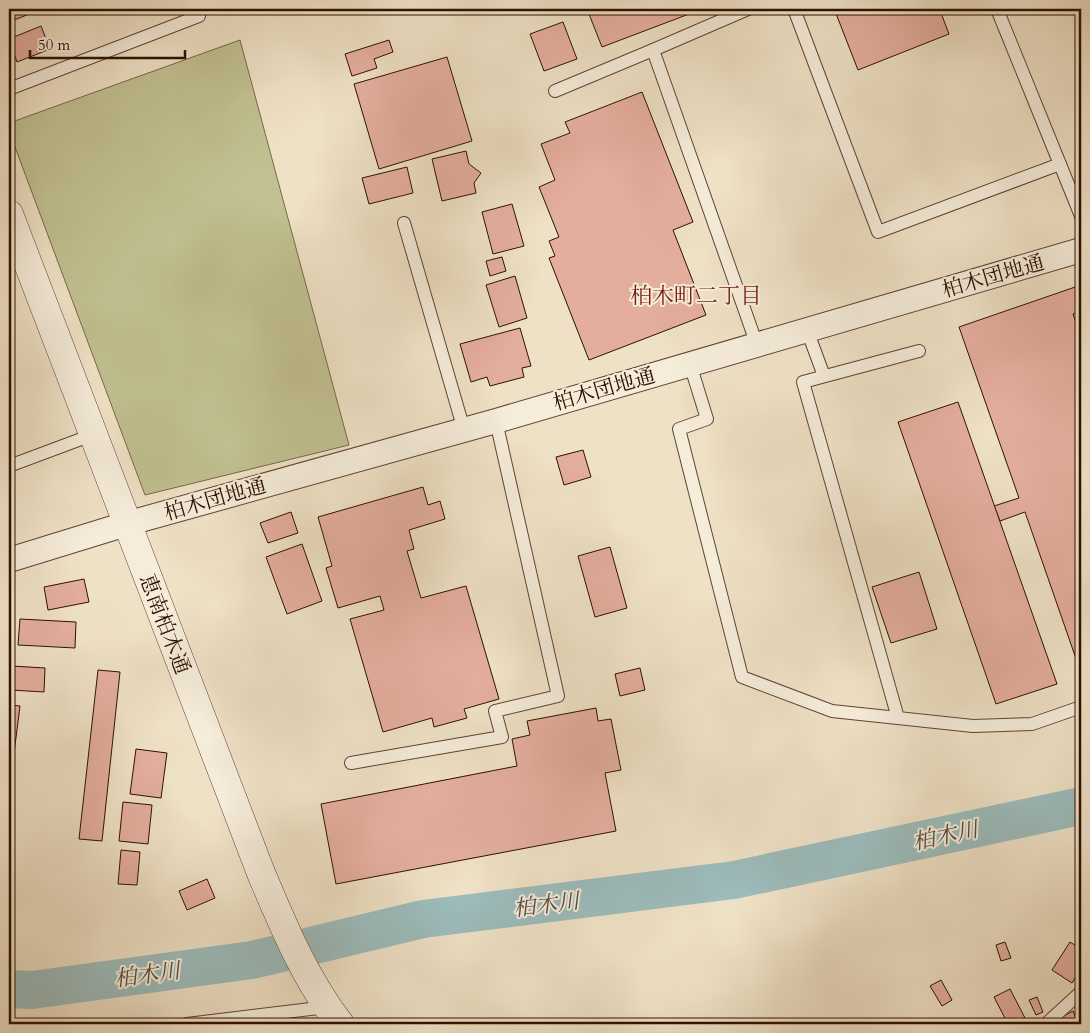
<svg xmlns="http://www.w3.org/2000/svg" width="1090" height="1033" viewBox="0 0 1090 1033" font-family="Cardo,'Noto Serif JP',serif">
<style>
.green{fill:#c1c090;stroke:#776849}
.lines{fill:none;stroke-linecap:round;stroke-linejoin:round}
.river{stroke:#9cbcbc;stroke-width:38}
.building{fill:#e4ae9e;stroke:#2d1002}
.service-casing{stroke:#5e4433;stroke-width:14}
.minor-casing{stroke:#5e4433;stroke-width:26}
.tertiary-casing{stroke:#5e4433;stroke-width:29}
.service{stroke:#f5ecda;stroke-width:12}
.minor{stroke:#f5ecda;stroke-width:24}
.tertiary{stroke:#f5ecda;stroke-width:28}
.labels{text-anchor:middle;stroke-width:4;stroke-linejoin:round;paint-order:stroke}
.street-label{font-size:21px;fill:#2d1002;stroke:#f5ecda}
.neighbourhood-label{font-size:22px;fill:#7a1f14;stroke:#f5ecda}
.water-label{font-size:22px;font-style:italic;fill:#544c43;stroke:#f5ecda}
</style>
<rect width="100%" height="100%" fill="#efe1c6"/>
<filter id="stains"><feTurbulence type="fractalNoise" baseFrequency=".004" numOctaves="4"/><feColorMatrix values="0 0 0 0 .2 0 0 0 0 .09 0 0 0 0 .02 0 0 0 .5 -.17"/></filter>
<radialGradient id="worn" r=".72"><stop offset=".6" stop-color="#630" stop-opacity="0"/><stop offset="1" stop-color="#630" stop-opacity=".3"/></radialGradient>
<path class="green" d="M240,40L349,445L145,495L9,131V123Z"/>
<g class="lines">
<path class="river" d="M9,989L32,990L252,960L423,919L734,880L1081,806"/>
</g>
<g class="building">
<path d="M9,9H42L9,22Z"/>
<path d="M587,9H696L697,11L602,47Z"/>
<path d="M842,9H950L941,13L949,34L858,70L835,11Z"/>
<path d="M563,22L577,59L544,71L530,34Z"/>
<path d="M41,26L50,49L17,62L9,39Z"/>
<path d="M389,40L393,52L374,59L377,68L352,76L345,54Z"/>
<path d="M447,57L472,141L379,169L354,84Z"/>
<path d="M642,92L693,222L673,230L706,315L589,360L549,258L555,256L549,241L559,237L539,187L555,180L541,144L570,133L565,122Z"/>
<path d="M466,151L469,164L481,173L474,183L476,193L442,201L432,159Z"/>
<path d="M407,167L413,193L369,204L362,178Z"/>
<path d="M512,204L524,246L493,254L482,212Z"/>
<path d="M502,257L506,271L490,276L486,261Z"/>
<path d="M515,276L527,318L499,327L486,285Z"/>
<path d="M1081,285V311L1073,314L1081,337V673L1025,512L1000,521L994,506L1019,498L959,327Z"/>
<path d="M520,328L531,366L522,368L524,377L490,386L487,377L471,382L460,344Z"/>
<path d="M958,402L1057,684L996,704L898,422Z"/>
<path d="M583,450L591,477L564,485L556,457Z"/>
<path d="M423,487L428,505L440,501L445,519L409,530L414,549L407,551L421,598L466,586L499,699L464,709L467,718L434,727L432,718L383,732L350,619L384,610L380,596L338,608L326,568L332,566L318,517Z"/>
<path d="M291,512L298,533L268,543L260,523Z"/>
<path d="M302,544L322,601L287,614L266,557Z"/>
<path d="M610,547L627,608L595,617L578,556Z"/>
<path d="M919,572L937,629L891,643L872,587Z"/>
<path d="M84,579L89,602L48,610L44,587Z"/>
<path d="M20,619L76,622L75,648L18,645Z"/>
<path d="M12,666L45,668L44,692L11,690Z"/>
<path d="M640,668L645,690L620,696L615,674Z"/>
<path d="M98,670L120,672L102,841L79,839Z"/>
<path d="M9,705L20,706L9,793Z"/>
<path d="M596,708L598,721L611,719L621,770L605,773L616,831L336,884L321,804L517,766L512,739L530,735L527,721Z"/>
<path d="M136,749L167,753L161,798L130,794Z"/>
<path d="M123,802L152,805L148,844L119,841Z"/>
<path d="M121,850L140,852L137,885L118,884Z"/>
<path d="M207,879L215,898L187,910L179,891Z"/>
<path d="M1005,942L1011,958L1001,961L996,945Z"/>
<path d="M1070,942L1081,949V968L1072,983L1052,970Z"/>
<path d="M941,980L952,1000L942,1006L930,986Z"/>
<path d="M1010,989L1025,1018L1013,1024H1008L994,997Z"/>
<path d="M1037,997L1043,1012L1036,1015L1029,1000Z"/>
<path d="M1073,1011L1076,1018L1064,1024L1060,1018Z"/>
</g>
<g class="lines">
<g class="service-casing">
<g id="service">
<path d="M748,9L653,50L757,345"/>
<path d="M794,9L878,232L1060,164"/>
<path d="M997,9L1081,216"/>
<path d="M9,89L199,16"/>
<path d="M555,91L653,50"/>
<path d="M404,223L464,430"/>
<path d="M807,330L824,376"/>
<path d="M690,364L707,419L679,429L742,677L832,711L973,726L1032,724L1081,707"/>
<path d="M9,466L92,435"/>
<path d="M898,718L803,382L919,351"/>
<path d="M351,763L502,737L495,711L558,696L496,421"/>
<path d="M187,1024L327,1007"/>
<path d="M1046,1024L1081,992"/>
</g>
</g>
<g class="minor-casing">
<path id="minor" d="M9,560L126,524L496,421L1081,250"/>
</g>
<g class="tertiary-casing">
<path id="tertiary" d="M9,214L261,873C283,925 305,979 340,1024"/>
</g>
<use href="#service" class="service"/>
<use href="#minor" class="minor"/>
<use href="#tertiary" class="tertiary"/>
</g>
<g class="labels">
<g class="street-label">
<text transform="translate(993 276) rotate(-16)" y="7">柏木団地通</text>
<text transform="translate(604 389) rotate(-16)" y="7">柏木団地通</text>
<text transform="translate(215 499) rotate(-16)" y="7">柏木団地通</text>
<text transform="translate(165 624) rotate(69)" y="7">恵南柏木通</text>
</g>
<g class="neighbourhood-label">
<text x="696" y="303">柏木町二丁目</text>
</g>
<g class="water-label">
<text transform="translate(945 835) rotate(-12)" y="8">柏木川</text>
<text transform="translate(546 904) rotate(-7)" y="8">柏木川</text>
<text transform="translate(147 974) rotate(-8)" y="8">柏木川</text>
</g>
</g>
<rect width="1090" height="1033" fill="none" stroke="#efe1c6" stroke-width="30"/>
<rect x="10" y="10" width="1070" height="1013" fill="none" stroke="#2d1002" stroke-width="2.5"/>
<rect x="15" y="15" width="1060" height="1003" fill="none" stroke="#2d1002"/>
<path d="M30 50v8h155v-8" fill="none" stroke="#2d1002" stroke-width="2.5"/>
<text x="38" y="50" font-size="15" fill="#2d1002" stroke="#f5ecda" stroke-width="4" paint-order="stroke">50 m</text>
<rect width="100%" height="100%" filter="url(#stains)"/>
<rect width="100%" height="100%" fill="url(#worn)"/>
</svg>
